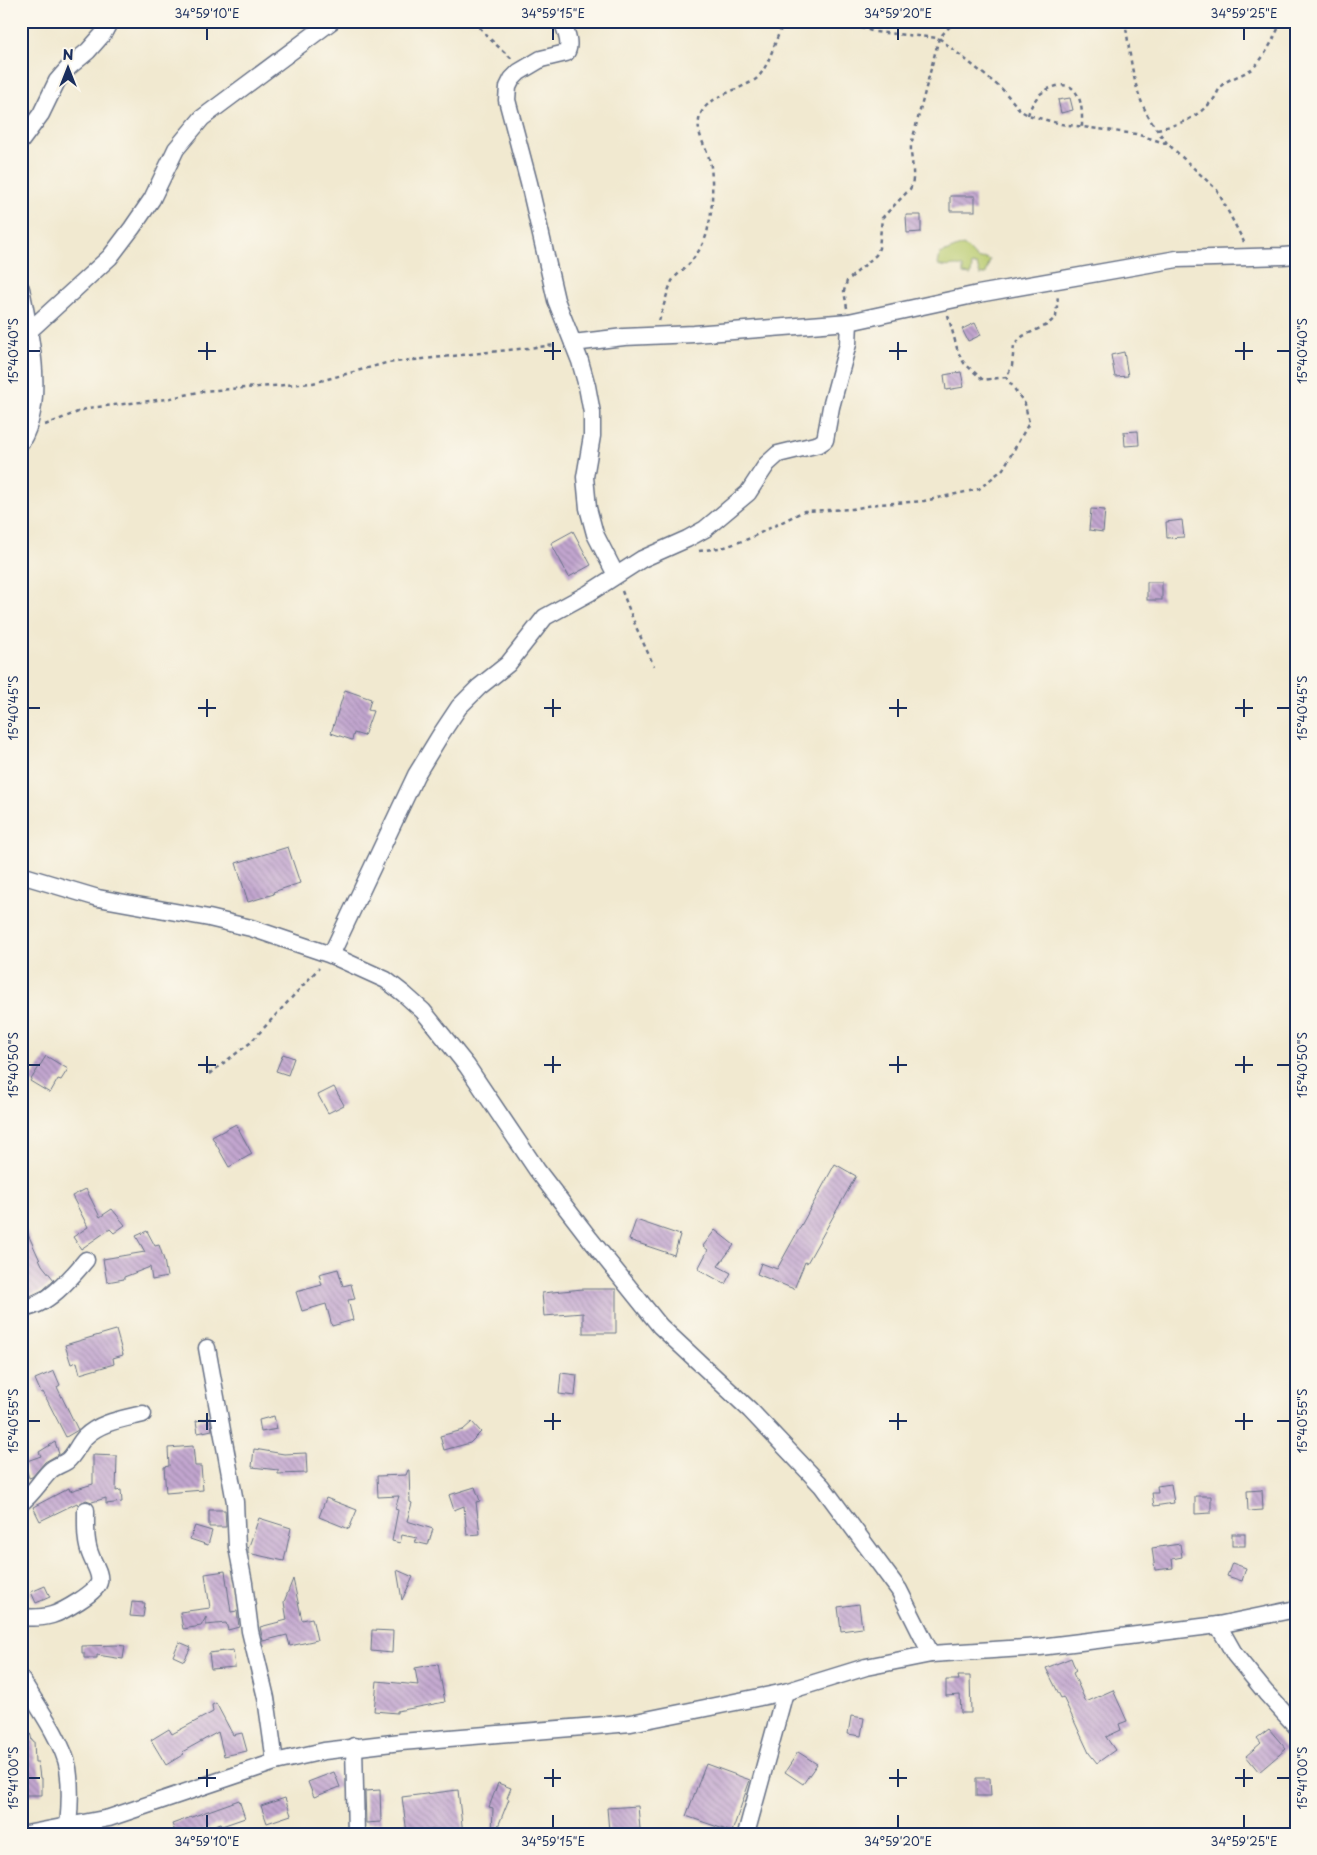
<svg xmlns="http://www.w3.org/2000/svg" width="1317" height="1855" viewBox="0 0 1317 1855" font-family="'Playpen Sans',sans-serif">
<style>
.park{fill:#b8ca6d;stroke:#6a7c66}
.building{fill:url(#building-back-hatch)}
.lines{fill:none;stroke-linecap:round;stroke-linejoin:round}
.street-casing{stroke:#667086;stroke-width:19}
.path{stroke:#667086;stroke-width:2.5;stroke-dasharray:4 4;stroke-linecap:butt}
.street{stroke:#fff;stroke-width:16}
.ticks{fill:none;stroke:#1b2f5e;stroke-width:2}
.neatline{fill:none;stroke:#1b2f5e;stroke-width:2}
.ticks-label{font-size:12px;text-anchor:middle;fill:#1b2f5e}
</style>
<defs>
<pattern id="building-back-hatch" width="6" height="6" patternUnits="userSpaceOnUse" patternTransform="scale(1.25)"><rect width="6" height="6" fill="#c2a6cf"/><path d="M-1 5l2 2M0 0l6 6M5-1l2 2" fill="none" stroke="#9d88ab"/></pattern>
</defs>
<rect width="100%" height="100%" fill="#fbf7ec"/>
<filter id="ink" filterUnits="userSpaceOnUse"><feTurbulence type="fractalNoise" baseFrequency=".02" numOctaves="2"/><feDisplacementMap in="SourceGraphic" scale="10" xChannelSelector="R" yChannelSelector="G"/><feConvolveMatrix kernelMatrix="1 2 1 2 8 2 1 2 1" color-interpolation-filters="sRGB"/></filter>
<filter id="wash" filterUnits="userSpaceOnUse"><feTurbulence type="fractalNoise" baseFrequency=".0096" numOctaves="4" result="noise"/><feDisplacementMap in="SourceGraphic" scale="20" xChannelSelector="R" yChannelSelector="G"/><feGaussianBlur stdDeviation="1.12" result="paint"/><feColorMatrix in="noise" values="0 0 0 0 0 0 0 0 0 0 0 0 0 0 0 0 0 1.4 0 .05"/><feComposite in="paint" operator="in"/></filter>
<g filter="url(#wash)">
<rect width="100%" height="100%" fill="#f1e9d0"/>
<path class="park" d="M963,245C970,249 972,255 978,259L985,258L990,260L986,274L980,275L977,265H972L971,275L963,274V267C953,264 949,269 938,265L940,254Z"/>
<g id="blocks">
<g class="building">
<path d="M1070,98L1073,110L1061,113L1058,100Z"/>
<rect x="950" y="196" width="25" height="15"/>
<path d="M906,215H921V232L907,233Z"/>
<path d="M975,323L981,335L968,341L962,329Z"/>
<path d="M1124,352L1128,376L1115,377L1111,355Z"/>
<path d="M961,372L964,387L946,390L944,375Z"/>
<path d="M1138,431L1139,445L1125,446L1124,432Z"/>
<path d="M1091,509L1105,510L1103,532L1089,530Z"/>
<path d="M1182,520L1184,537L1167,538L1166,522Z"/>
<path d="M573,531L591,565L569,577L551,543Z"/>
<rect x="1147" y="582" width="15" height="18"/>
<path d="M345,690L371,699L368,710L373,711L364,736L354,733L352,740L331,733Z"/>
<path d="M288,847L300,883L273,892L274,894L248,902L236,863Z"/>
<path d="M283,1054L294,1058L288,1075L276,1071Z"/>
<path d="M46,1056L68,1069L61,1080L58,1079L50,1093L30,1081Z"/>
<path d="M334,1087L344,1105L328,1113L318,1095Z"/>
<path d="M236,1124L252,1154L229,1167L212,1137Z"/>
<path d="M835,1164L856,1176L807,1263L805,1262L794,1289L757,1274L761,1263L777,1269Z"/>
<path d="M86,1189L100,1217L112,1209L125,1225L114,1233L110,1229L81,1249L73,1237L88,1227L72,1196Z"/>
<path d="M21,1219L42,1265L54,1280L43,1290L28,1297L21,1283Z"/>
<path d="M636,1220L680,1235L674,1255L629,1240Z"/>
<path d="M715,1230L734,1245L718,1266L731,1273L725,1284L698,1269L708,1250L703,1246Z"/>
<path d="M147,1231L155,1246L159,1245L164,1260L167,1277L152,1280L150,1267L124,1277V1279L107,1282L103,1259L145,1252L136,1236Z"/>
<path d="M338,1269L343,1286L351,1284L355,1299L348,1300L353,1320L332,1326L326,1304L302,1311L296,1292L322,1285L319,1274Z"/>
<path d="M583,1289H616V1333H583V1313L544,1316L542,1293Z"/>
<path d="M116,1330L123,1355L113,1358L114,1364L80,1374L77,1362L71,1364L65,1345Z"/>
<path d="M54,1371L60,1385L57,1387L78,1430L66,1437L43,1392L41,1393L35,1379Z"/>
<path d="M561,1373L577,1375L575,1396L559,1394Z"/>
<path d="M274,1416L277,1429L261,1432L259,1420Z"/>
<path d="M210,1418L212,1430L198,1433L196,1421Z"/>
<path d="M472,1422L481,1432L470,1443L444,1450L440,1436L463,1430Z"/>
<path d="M55,1442L59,1454L45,1462L32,1477L29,1478L24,1462L41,1456L39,1452Z"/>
<path d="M193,1446L195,1466H201L203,1490L166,1493L164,1467L169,1466L168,1448Z"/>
<path d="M254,1449L284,1454L306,1453L307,1473L278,1474V1470L252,1467Z"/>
<path d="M93,1455L117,1456L116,1491L121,1490L122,1502L106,1504V1498L92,1502L86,1500L78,1505L77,1503L40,1521L33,1507L69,1488L70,1491L93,1484Z"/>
<path d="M408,1470H409L410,1502L412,1503L407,1521L433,1529L428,1545L415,1542L417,1538L402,1535L400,1543L392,1541L398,1510L395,1509L399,1496L378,1497L377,1476L406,1475Z"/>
<path d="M1171,1484L1174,1503L1154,1506L1152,1493H1158L1157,1486Z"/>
<path d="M475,1487L480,1501L476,1502L480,1534L467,1535L464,1506L454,1510L449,1495Z"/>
<path d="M1262,1490L1263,1510L1248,1511L1247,1491Z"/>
<path d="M1195,1496H1211V1513L1195,1514Z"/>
<path d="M326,1498L357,1510L349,1529L319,1517Z"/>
<path d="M209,1510H225L226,1527H209Z"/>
<path d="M259,1518L291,1528L284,1561L248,1553V1549Z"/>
<path d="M195,1526L212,1531L208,1545L190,1539Z"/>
<rect x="1232" y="1534" width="13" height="12"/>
<path d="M1180,1544L1182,1557L1172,1559L1173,1568L1155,1570L1152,1548Z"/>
<path d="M1232,1563L1246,1568L1242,1581L1227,1576Z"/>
<path d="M397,1570L413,1577L402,1600Z"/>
<path d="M225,1571L231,1612L237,1611L239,1627L228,1630L226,1623L206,1625V1617L201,1626L183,1629L180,1612L210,1608L205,1574Z"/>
<path d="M293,1579L302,1620L312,1618L317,1640L290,1646L287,1635L263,1641L260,1627L287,1620L284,1602Z"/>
<path d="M45,1586L50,1597L36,1603L31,1592Z"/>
<path d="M132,1602L145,1603L143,1617L130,1616Z"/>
<path d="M859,1604L862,1628L841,1631L838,1607Z"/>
<path d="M372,1630L393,1631L392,1653L371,1651Z"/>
<path d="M179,1642L191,1647L184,1661L173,1656Z"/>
<path d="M117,1645L125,1646L123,1659L97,1655V1658H84V1653H82V1646Z"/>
<path d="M233,1650L235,1667L211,1669L209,1653Z"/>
<path d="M1071,1658L1076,1671L1073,1673L1086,1702L1113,1690L1127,1721L1119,1724L1121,1730L1106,1737L1115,1750L1097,1763L1089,1753L1063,1697L1061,1698L1046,1668Z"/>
<path d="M438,1664L445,1702L397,1711V1713L374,1711L377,1681L418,1685L415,1668Z"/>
<path d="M958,1676H970L971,1713H961L960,1695L946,1696V1680H959Z"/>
<path d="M216,1703L233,1735L242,1733L247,1751L224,1756L218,1732L182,1752L184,1754L166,1765L151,1740L169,1729L172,1734L213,1712L212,1705Z"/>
<path d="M26,1715L32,1741H34L35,1762H38L40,1778H42V1795H21V1716Z"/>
<path d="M851,1716L864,1718L861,1736L848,1734Z"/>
<path d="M1269,1729L1286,1749L1259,1772L1246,1756L1261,1743L1257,1738Z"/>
<path d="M798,1752L817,1764L803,1784L785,1772Z"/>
<path d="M706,1764L750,1780L732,1832L686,1816Z"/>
<path d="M334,1772L340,1787L314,1797L308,1782Z"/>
<path d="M976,1778H990L991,1796H976Z"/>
<path d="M498,1783L511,1788L507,1798L509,1799L495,1834H492L493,1808L489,1807Z"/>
<path d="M380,1790L381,1822L366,1823L365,1791Z"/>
<path d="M458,1790L463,1834H439V1829L407,1833L402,1797Z"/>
<path d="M285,1798L291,1815L267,1823L261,1806Z"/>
<path d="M239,1800L245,1818L222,1826L221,1823L192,1834H176L172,1824Z"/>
<path d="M638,1806L640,1829L609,1831L607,1808Z"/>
</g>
</g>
</g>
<g filter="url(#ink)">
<use href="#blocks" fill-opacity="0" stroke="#667086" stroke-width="1"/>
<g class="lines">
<g class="street-casing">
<g id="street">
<path d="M562,21C566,31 572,44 566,53L541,59L519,72L512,79L508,87L507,100L529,183L556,300L580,361L587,386L592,413V436L585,477L588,508L595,534L616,575"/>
<path d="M21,141L41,114L57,81L70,66L88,51L103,34L110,21"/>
<path d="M21,289C30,333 46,402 21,442"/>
<path d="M28,332L110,257L132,228L152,199L176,149L202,118L332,21"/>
<path d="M573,343L624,337L694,334L849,322L978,294L1177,259L1283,256L1296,255"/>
<path d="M21,875L98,898L209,918L251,928L331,955L386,980L404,994L423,1011L467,1066L537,1170L590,1239L660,1326L750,1410L822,1486L899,1590L931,1654"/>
<path d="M331,955L416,775L441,734L459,707L479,687L508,664L545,617L589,593L642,559L687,539L705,529L748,493L767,464L778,454L819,444L825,440L831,407L848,344L849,322"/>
<path d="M21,1308C45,1309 72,1277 86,1260"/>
<path d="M207,1348L235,1502L237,1547L244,1583L250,1631L266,1698L275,1762"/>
<path d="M21,1503C33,1494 40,1481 50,1471C55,1466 61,1465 67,1461C75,1455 78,1444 85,1437C100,1422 123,1419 143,1414"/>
<path d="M21,1617C32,1618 42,1618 52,1615C62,1612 98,1592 99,1582C101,1574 94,1564 91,1556C85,1542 86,1526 86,1510"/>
<path d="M1218,1625L1235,1655L1266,1693L1296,1726"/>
<path d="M21,1679C35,1702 64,1743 68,1768C71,1788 70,1807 68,1826"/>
<path d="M354,1746L356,1834"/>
<path d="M26,1834L109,1818L275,1762L324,1751L401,1742L631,1723L785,1692L866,1667L931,1654L1040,1647L1218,1625L1296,1609"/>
<path d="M746,1834L785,1692"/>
</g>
</g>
<g class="path">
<path d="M475,21C485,36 499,47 512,59"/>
<path d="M837,21L875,32L939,38L1002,89L1021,111L1028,115L1061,124L1136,134L1168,144L1217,190L1244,242"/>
<path d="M1125,21C1130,52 1132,85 1147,114C1152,124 1160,134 1167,143"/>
<path d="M1028,115C1030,108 1034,101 1039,95C1047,88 1066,80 1074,90C1083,100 1082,115 1082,127"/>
<path d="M1157,129C1182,124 1195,119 1213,100C1217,95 1219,87 1223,84C1232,77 1245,75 1254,67C1265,57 1276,35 1281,21"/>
<path d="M847,308L844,291L847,281L876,255L879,248L882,218L910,189C917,177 910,159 911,145L939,38L955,21"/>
<path d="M948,315L958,352L964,363L983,380L1006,377L1012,366L1014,345L1023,336L1047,325L1056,317L1058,295"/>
<path d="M659,321C663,309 667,292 672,281C676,275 683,270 688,265C697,255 706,241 708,228C713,209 713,186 711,167C709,149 694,135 700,116C706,96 741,90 756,79C770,67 775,37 785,21"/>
<path d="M45,425L88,408L167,399L203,391L313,383L386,363L556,345"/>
<path d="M699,551L725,547L748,539L804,511L852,509L878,504L924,501L979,489L1003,469L1029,423L1025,404L1006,377"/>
<path d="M622,591L636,627L654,666"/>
<path d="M209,1074L250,1043L319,968"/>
</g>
<use href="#street" class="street"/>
</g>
</g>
<path class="ticks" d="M207,28V40M553,28V40M898,28V40M1244,28V40M207,342V360M553,342V360M898,342V360M1244,342V360M28,351H40M198,351H216M544,351H561M889,351H907M1235,351H1253M1277,351H1290M207,699V717M553,699V717M898,699V717M1244,699V717M28,708H40M198,708H216M544,708H561M889,708H907M1235,708H1253M1277,708H1290M207,1056V1073M553,1056V1073M898,1056V1073M1244,1056V1073M28,1065H40M198,1065H216M544,1065H561M889,1065H907M1235,1065H1253M1277,1065H1290M207,1413V1430M553,1413V1430M898,1413V1430M1244,1413V1430M28,1421H40M198,1421H216M544,1421H561M889,1421H907M1235,1421H1253M1277,1421H1290M207,1769V1787M553,1769V1787M898,1769V1787M1244,1769V1787M28,1778H40M198,1778H216M544,1778H561M889,1778H907M1235,1778H1253M1277,1778H1290M207,1815V1828M553,1815V1828M898,1815V1828M1244,1815V1828"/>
<rect width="1317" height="1855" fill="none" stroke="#fbf7ec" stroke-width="55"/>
<g transform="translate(68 68)" stroke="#fbf7ec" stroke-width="4" paint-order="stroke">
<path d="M0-4L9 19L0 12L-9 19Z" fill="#1b2f5e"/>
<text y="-8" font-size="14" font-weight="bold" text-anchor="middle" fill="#1b2f5e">N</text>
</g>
<rect x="28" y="28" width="1262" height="1800" class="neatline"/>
<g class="ticks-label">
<text x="207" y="18">34°59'10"E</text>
<text x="553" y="18">34°59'15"E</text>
<text x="898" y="18">34°59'20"E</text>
<text x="1244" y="18">34°59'25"E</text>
<text transform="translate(14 351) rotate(-90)" y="4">15°40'40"S</text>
<text transform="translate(1303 351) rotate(-90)" y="4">15°40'40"S</text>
<text transform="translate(14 708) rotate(-90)" y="4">15°40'45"S</text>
<text transform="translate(1303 708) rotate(-90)" y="4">15°40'45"S</text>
<text transform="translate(14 1065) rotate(-90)" y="4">15°40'50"S</text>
<text transform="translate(1303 1065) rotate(-90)" y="4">15°40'50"S</text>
<text transform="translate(14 1421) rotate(-90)" y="4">15°40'55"S</text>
<text transform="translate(1303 1421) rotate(-90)" y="4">15°40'55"S</text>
<text transform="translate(14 1778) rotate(-90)" y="4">15°41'00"S</text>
<text transform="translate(1303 1778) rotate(-90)" y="4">15°41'00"S</text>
<text x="207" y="1846">34°59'10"E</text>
<text x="553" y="1846">34°59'15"E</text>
<text x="898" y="1846">34°59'20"E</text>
<text x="1244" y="1846">34°59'25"E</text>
</g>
</svg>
